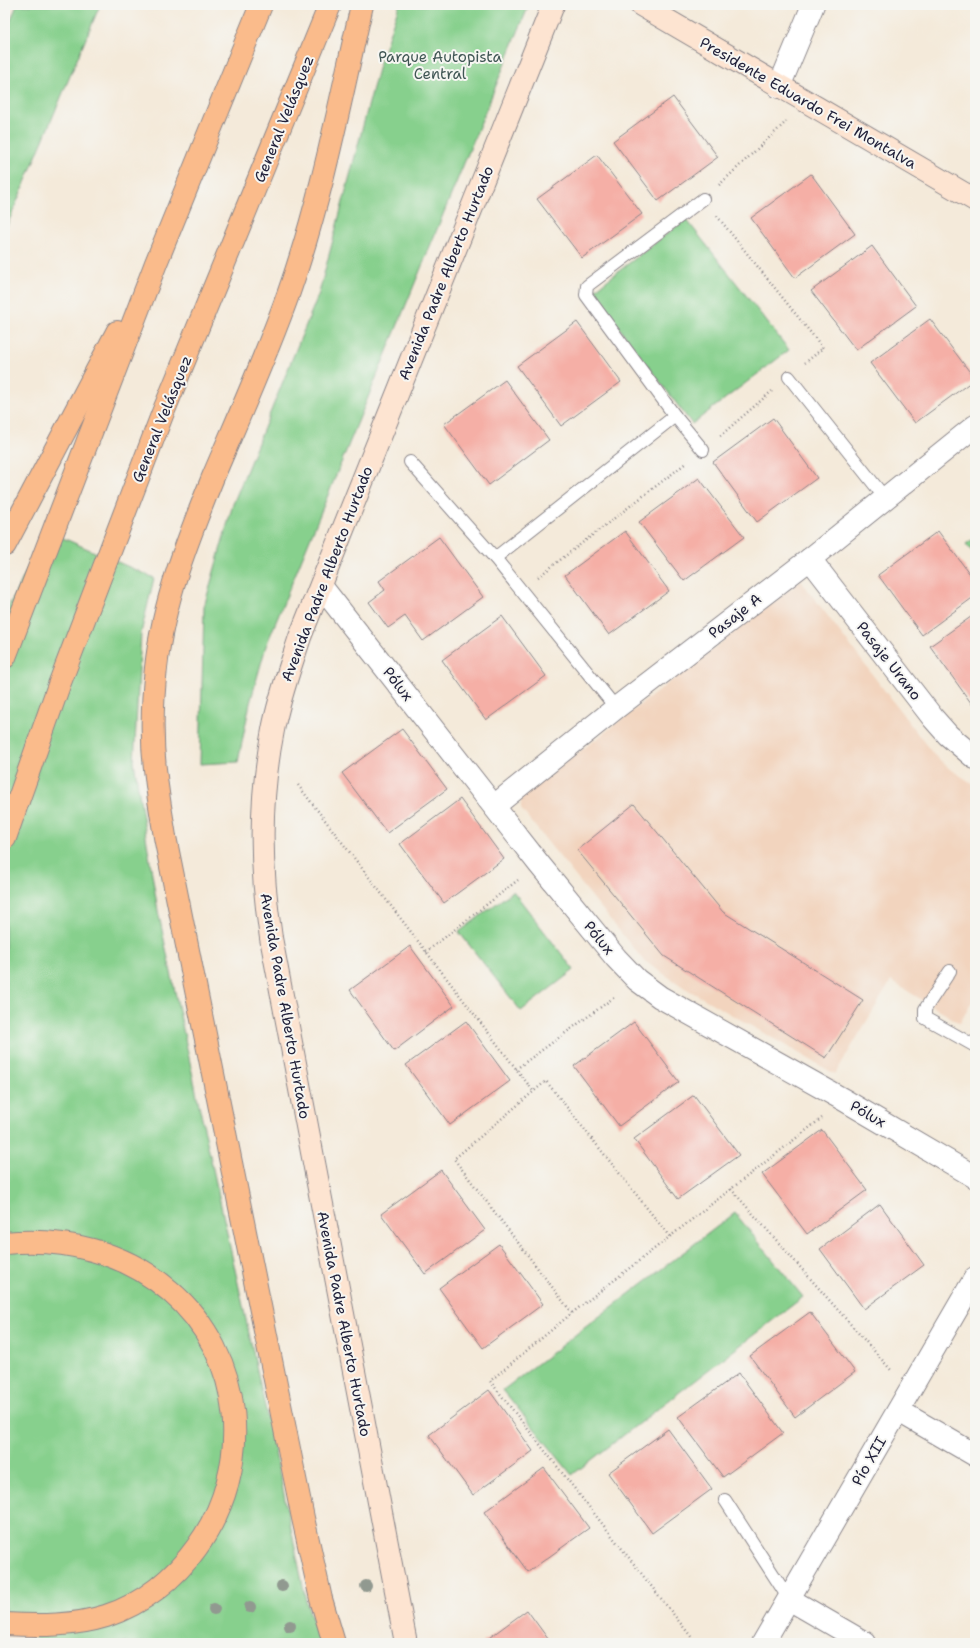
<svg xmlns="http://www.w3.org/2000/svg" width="980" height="1648" viewBox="0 0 980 1648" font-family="'Shantell Sans',sans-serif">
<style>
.built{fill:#f2d4be}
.green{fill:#87d08d;stroke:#547964}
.building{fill:#f5afa6}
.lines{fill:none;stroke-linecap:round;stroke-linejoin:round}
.lane-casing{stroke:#8b868a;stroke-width:14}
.street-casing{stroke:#8b868a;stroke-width:24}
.secondary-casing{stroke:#8b868a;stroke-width:24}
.highway-casing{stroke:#8b868a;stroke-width:24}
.path{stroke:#8b868a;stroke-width:2.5;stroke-dasharray:1 3;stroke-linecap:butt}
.lane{stroke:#fff;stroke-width:12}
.street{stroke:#fff;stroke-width:22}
.secondary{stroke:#fde4d1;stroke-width:22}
.highway{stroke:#fabb8b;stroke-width:22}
.tree{fill:#919990}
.labels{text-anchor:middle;stroke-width:4;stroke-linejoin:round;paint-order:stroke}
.park-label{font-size:15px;fill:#405654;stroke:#f6f6f2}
.street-label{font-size:15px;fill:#22223b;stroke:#f6f6f2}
</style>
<rect width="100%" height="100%" fill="#f6f6f2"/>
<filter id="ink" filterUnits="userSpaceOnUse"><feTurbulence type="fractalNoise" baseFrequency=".025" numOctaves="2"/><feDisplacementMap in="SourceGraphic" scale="8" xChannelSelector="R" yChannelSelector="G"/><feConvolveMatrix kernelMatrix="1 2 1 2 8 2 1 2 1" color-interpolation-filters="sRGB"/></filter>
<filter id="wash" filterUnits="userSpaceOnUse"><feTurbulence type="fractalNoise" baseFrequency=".012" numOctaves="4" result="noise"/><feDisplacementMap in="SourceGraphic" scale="16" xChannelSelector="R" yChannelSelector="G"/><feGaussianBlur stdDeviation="0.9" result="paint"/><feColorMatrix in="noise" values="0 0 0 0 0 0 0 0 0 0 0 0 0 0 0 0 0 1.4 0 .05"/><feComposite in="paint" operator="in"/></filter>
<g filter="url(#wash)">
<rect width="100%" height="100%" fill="#f4eada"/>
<path class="built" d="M801,581L933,754L951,770L975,785V996L960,1023L891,981L835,1074L685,988L643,960L521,809V797Z"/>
<g class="green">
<path d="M17,5H100L5,230V34Z"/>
<path d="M399,5H529L266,646L250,703L238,762L200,764L204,607L233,504L319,293L379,65Z"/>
<path d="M686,219L789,350L692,424L592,292Z"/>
<path d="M47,531L154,578L141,633L134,762L158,911L199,1105L280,1475L306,1601L320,1643H46L5,1625V613Z"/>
<path d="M975,537V555L966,544Z"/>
<path d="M513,891L574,970L521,1011L459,932Z"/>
<path d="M735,1213L803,1297L572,1475L503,1390Z"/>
</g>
<g id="blocks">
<g class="building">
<path d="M673,97L718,157L658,201L613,141Z"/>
<path d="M597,155L642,214L582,258L537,199Z"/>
<path d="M811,174L855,234L795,278L751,218Z"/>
<path d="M872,246L916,306L856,350L811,291Z"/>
<path d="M930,319L975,379L915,423L870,363Z"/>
<path d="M577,322L621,382L561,426L517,366Z"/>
<path d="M505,380L549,440L489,485L444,424Z"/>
<path d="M773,418L817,478L757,522L713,462Z"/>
<path d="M699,478L744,537L684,581L639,522Z"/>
<path d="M625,531L669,591L609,635L565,575Z"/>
<path d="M938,531L975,581V596L922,635L878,575Z"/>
<path d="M439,537L483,597L423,641L405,616L388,628L369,602L385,590L379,581Z"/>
<path d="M975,614V706L974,707L930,646Z"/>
<path d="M502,616L546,676L486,720L442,660Z"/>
<path d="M402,729L447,789L387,833L342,773Z"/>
<path d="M460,799L504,859L444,903L400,844Z"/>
<path d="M634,804L723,912L863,1000L826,1058L664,956L577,850Z"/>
<path d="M410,946L454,1006L394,1051L350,990Z"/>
<path d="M466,1021L510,1081L450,1125L406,1065Z"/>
<path d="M634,1022L679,1082L619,1126L574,1066Z"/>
<path d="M694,1095L739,1155L678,1199L634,1139Z"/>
<path d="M822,1130L867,1190L807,1234L762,1174Z"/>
<path d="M441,1170L485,1230L425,1274L381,1214Z"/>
<path d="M880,1204L924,1265L864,1309L820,1249Z"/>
<path d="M499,1244L543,1304L483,1348L439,1288Z"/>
<path d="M810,1312L855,1372L795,1417L750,1356Z"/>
<path d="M739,1373L783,1433L723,1477L678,1417Z"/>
<path d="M489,1390L533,1451L473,1495L429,1435Z"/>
<path d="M668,1429L712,1489L652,1533L608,1473Z"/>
<path d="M544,1468L589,1528L528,1572L484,1512Z"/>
<path d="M527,1610L551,1643H482Z"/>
</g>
</g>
</g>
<g filter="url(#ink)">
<use href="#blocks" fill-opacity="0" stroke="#8b868a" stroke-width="1"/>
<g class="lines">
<g class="lane-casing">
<g id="lane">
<path d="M789,377L885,498"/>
<path d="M703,450L675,416L586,295L587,286L703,199"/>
<path d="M410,462L495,558L616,708"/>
<path d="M495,558L675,416"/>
<path d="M950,971L925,1009V1018L975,1046"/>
<path d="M725,1500L789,1599"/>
</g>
</g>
<g class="street-casing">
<g id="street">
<path d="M779,87L813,5"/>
<path d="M810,559L933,718L948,735L975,758"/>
<path d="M321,586L539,864L616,958L637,980L660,997L844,1100L975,1177"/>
<path d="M494,806L616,708L810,559L975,426"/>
<path d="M899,1411L975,1455"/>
<path d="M789,1599L865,1643"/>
<path d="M763,1643L975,1278"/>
</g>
</g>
<g class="secondary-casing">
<g id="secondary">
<path d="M641,5L975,200"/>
<path d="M406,1643L271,938C260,867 259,801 273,730C279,698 290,668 300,637L553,5"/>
</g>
</g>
<g class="highway-casing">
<g id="highway">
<path d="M5,545L117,332"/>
<path d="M5,657L156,263L261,5"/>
<path d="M5,838L59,685L162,415L330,5"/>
<path d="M5,1243C64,1237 125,1252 170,1291C246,1356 254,1468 197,1547C175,1578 143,1604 106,1616C74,1626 39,1626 5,1624"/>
<path d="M334,1643L321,1599L303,1518L165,837C162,817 158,797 156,777C151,741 152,704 156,668C163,601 188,539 213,477C239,416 267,354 289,292C322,198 340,101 362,5"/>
</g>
</g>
<g class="path">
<path d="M719,185L787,121"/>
<path d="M717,216L823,348L805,363"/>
<path d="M720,436L772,391"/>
<path d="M538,577L686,463"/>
<path d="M298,785L534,1092"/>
<path d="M426,952L518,880"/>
<path d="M516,1069L616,996"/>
<path d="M731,1189L891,1370"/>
<path d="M572,1313L454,1159L546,1081L670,1237"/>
<path d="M696,1643L490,1381L572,1313L822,1118"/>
</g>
<use href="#lane" class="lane"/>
<use href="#street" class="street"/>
<use href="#secondary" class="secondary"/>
<use href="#highway" class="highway"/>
</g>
<g class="tree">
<circle cx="282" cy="1586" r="6"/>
<circle cx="366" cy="1586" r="6"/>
<circle cx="250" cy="1607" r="6"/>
<circle cx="214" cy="1609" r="6"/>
<circle cx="290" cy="1626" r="6"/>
</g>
</g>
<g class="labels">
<g class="park-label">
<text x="440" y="62">Parque Autopista<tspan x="440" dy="17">Central</tspan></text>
</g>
<g class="street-label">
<text transform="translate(808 103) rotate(30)" y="5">Presidente Eduardo Frei Montalva</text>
<text transform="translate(284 119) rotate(-68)" y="5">General Velásquez</text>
<text transform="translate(446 273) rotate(-68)" y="5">Avenida Padre Alberto Hurtado</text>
<text transform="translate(162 419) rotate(-68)" y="5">General Velásquez</text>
<text transform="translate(327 574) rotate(-69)" y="5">Avenida Padre Alberto Hurtado</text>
<text transform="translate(735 616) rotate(-38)" y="5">Pasaje A</text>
<text transform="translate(889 661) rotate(52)" y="5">Pasaje Urano</text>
<text transform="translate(398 684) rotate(52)" y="5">Pólux</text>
<text transform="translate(599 938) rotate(51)" y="5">Pólux</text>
<text transform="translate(285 1006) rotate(80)" y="5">Avenida Padre Alberto Hurtado</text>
<text transform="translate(868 1114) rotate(30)" y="5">Pólux</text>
<text transform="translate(344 1324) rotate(79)" y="5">Avenida Padre Alberto Hurtado</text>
<text transform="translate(869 1461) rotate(-60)" y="5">Pío XII</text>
</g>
</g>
<rect width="980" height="1648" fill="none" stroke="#f6f6f2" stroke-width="20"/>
</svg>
